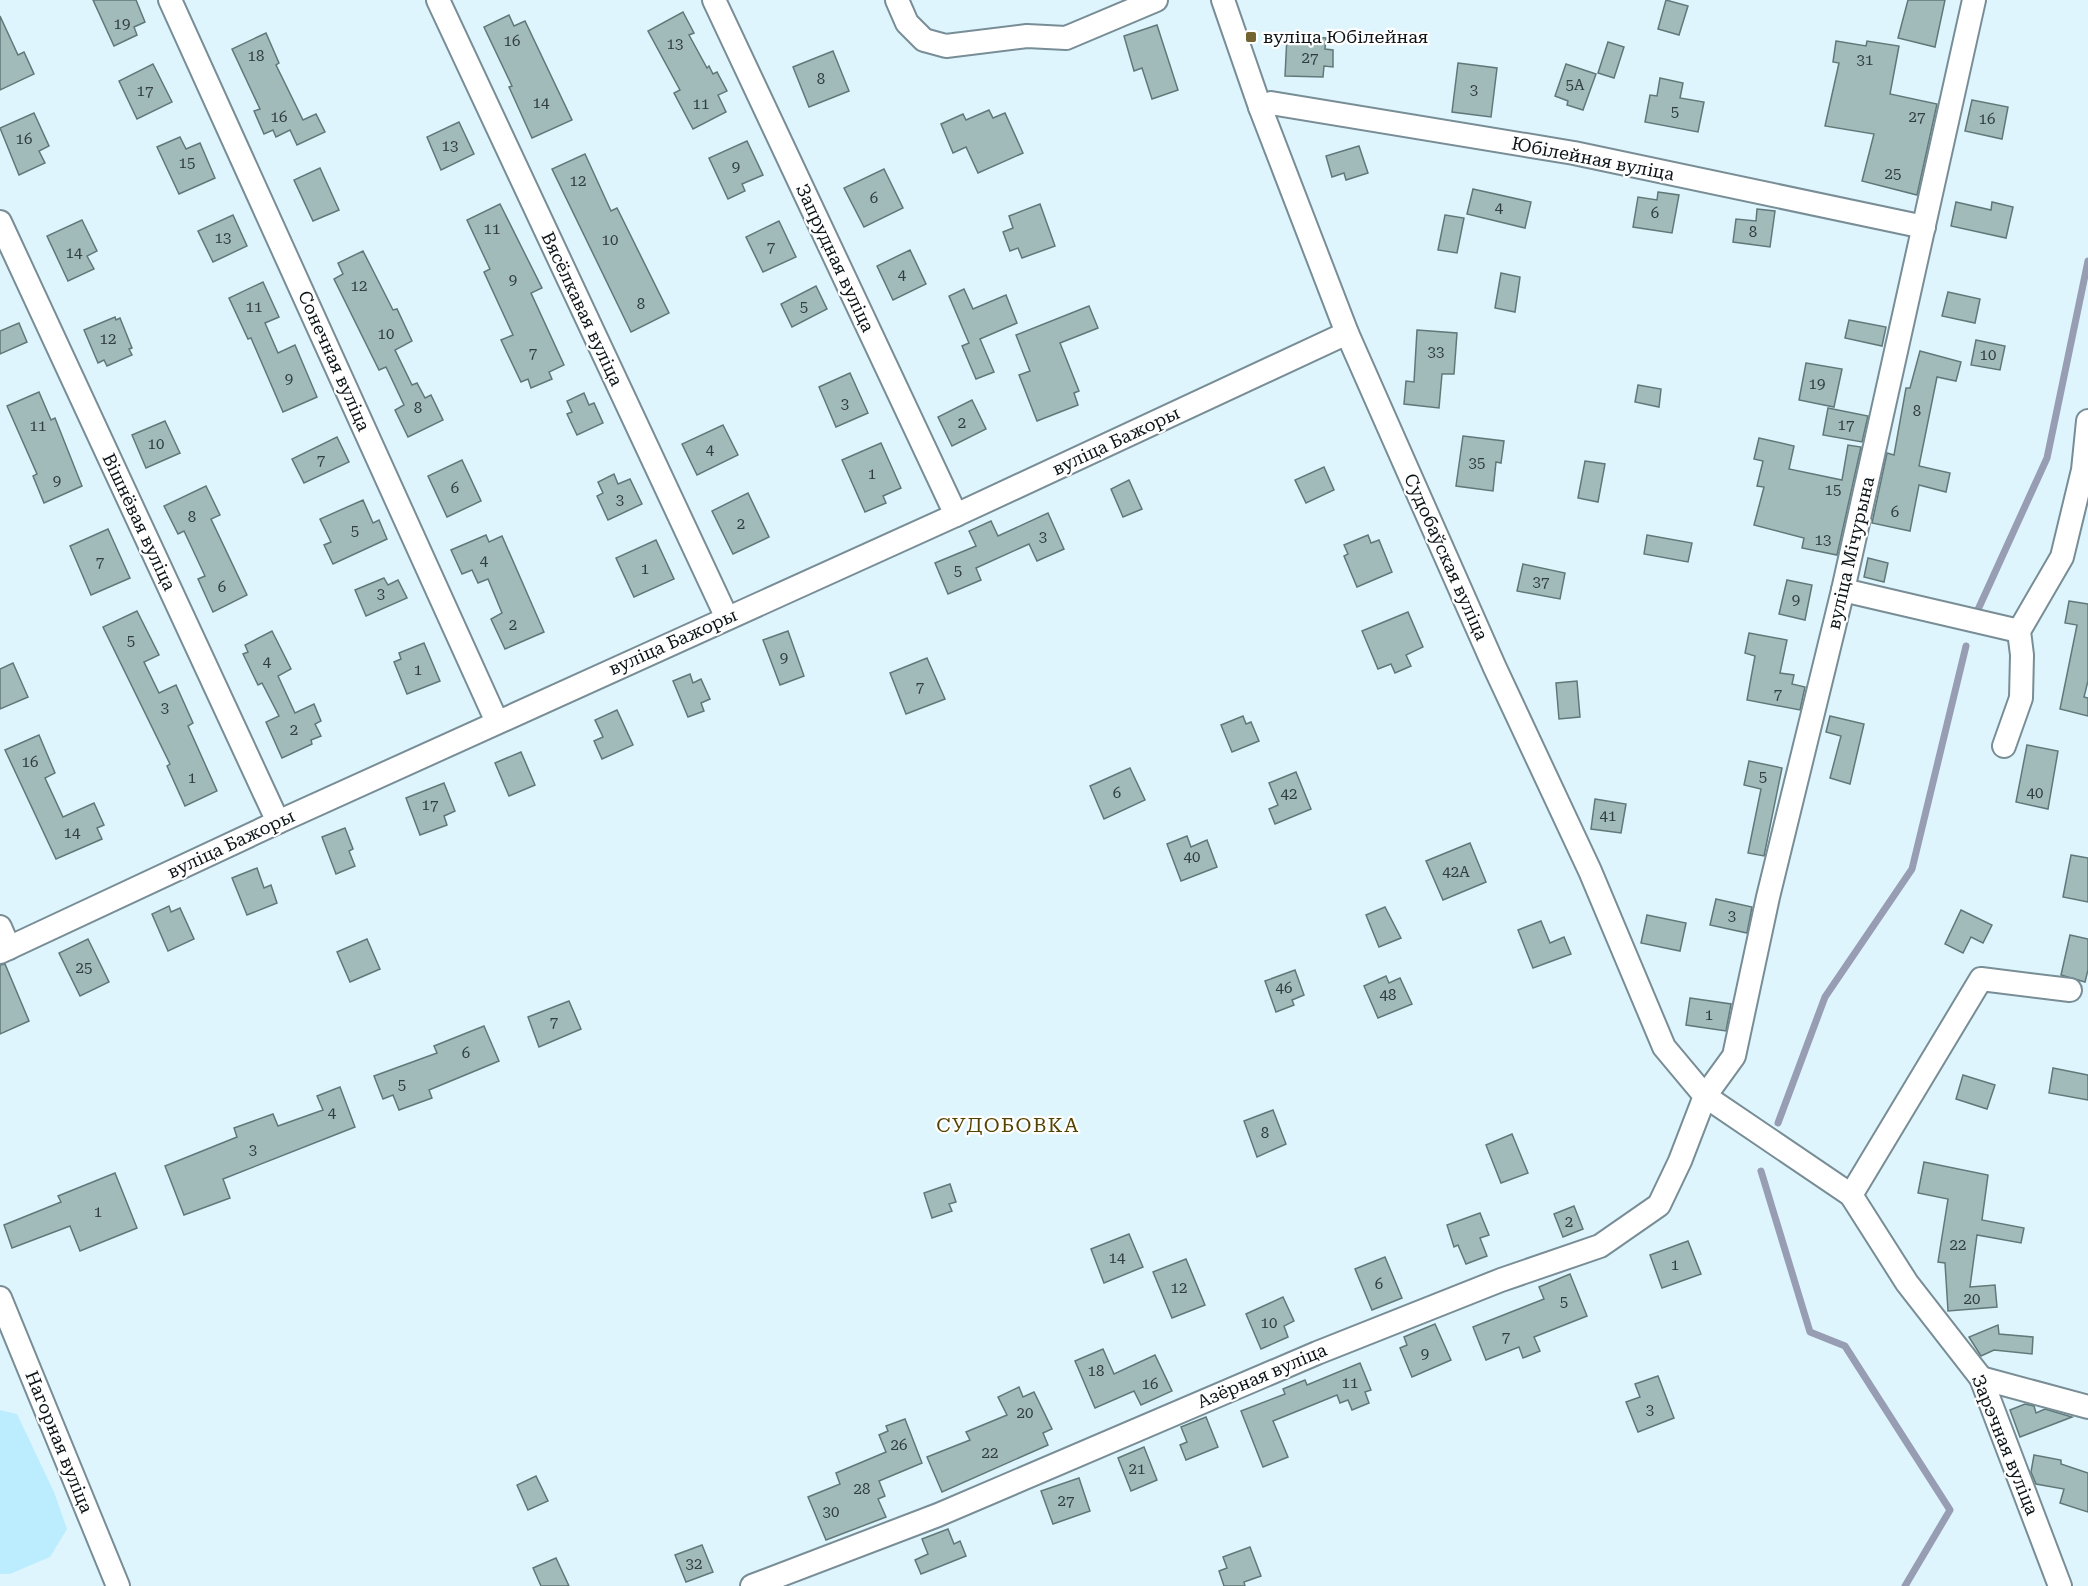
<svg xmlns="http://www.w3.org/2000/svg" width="2088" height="1586" viewBox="0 0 2088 1586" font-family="'Roboto Serif',serif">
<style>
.green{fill:#bcedff}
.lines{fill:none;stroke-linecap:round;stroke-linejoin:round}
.stream{stroke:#979db2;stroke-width:7}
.building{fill:#a1baba;stroke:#617879;stroke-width:1.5}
.minor-casing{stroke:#788d95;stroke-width:26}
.minor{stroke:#fff;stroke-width:22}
.poi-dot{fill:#736431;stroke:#fff;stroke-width:2}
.labels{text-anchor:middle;stroke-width:4.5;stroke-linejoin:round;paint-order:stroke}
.number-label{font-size:15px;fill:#313e40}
.poi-label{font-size:18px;fill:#0c1417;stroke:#fff;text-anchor:start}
.street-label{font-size:18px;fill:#0c1417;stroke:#fff}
.neighbourhood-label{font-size:20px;letter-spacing:1.5px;fill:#534200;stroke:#fff}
</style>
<rect width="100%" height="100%" fill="#dff5fe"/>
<path class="green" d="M0,1410L17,1414L54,1492L67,1529L50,1557L10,1574H0Z"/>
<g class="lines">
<g class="stream">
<path d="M1976,614L2047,458L2088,261"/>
<path d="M1778,1123L1825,997L1912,869L1966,646"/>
<path d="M1761,1171L1810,1332L1845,1346L1950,1510L1905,1586"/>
</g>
</g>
<g class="building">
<path d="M93,0H136L145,22L134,27L137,35L114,46Z"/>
<path d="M1666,0L1688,6L1679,35L1658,29Z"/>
<path d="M1908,0H1945L1935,47L1898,38Z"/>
<path d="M683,12L694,33L689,35L707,68L709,66L713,74L717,72L727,91L718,95L726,112L693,129L674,93L680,90L648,31Z"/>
<path d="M509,15L514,26L525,21L572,120L532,138L509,87L512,86L484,27Z"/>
<path d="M0,16L18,55L24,52L34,74L0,90Z"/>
<path d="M1157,25L1178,90L1152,99L1142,68L1134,71L1124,36Z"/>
<path d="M266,33L279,63L276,65L303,120L316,114L325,132L297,145L290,130L276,137L273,130L264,134L254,111L260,109L232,49Z"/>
<path d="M1287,36L1326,38L1325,49L1333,50V67L1324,66L1323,77L1285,76Z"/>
<path d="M1836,41L1866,46L1867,41L1899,46L1890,94L1937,104L1917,195L1862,181L1874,134L1825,126L1839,63L1833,62Z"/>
<path d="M1608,42L1624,47L1614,78L1598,73Z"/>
<path d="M833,51L849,91L809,107L793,67Z"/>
<path d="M1458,63L1497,68L1491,117L1452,112Z"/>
<path d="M153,64L172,102L137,119L119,81Z"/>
<path d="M1566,64L1596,74L1583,110L1567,105L1568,101L1555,96Z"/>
<path d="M1660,78L1683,83L1680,98L1704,102L1698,132L1645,122L1650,95L1657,96Z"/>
<path d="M1972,100L2008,107L2002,139L1965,131Z"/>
<path d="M989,110L993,118L1005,113L1023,153L978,173L966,147L953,153L941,124L963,114L966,120Z"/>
<path d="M34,113L49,146L39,151L45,163L19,175L0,128Z"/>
<path d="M459,122L474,154L441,170L427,137Z"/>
<path d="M180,137L186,149L200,143L215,178L179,194L157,147Z"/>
<path d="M747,141L763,175L742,184L745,191L728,199L709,158Z"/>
<path d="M1359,146L1368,173L1346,180L1344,173L1332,177L1326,156Z"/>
<path d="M585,154L611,211L617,208L669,313L631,332L552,169Z"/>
<path d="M320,168L339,210L313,221L294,180Z"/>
<path d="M884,169L903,208L864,227L844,188Z"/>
<path d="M1473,189L1531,202L1525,228L1467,214Z"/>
<path d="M1658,192L1679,195L1672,233L1633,227L1638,197L1657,200Z"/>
<path d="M1956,202L1991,210L1992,202L2013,207L2006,238L1951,226Z"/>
<path d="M500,204L542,288L531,293L564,365L549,372L552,379L531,388L528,379L521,382L501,340L513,335L484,272L490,269L467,220Z"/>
<path d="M1040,204L1055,246L1022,258L1018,248L1010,251L1003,232L1013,228L1009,216Z"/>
<path d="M1757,209L1775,211L1770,247L1733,242L1736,219L1756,221Z"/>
<path d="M233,215L247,246L213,262L198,231Z"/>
<path d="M1445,215L1464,218L1457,253L1438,250Z"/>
<path d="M82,220L97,251L87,256L94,269L68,281L47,236Z"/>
<path d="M779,221L796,257L763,272L746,237Z"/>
<path d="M910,250L926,284L893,300L877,266Z"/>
<path d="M363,251L393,310L397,309L412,341L395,350L412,385L417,383L425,398L431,395L443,420L408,437L395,410L404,405L386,367L379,370L334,279L343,274L338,263Z"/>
<path d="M1501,273L1520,277L1515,312L1495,308Z"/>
<path d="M263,282L279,317L265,323L278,353L295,345L317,397L283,412L251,338L248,339L229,298Z"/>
<path d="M816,286L827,309L792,327L781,304Z"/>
<path d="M964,289L973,309L1006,295L1017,323L980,339L994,372L976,379L962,346L969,343L949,296Z"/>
<path d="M1948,292L1980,299L1975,323L1942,316Z"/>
<path d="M1089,306L1098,328L1060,343L1079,391L1074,393L1078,405L1037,421L1019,375L1030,371L1016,335Z"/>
<path d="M115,317L116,320L120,318L132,348L129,349L132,355L107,366L104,360L98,363L84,330Z"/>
<path d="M1849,320L1886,327L1882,346L1845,338Z"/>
<path d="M19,323L27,342L0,354V331Z"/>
<path d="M1417,330L1457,333L1454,374H1442L1439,408L1404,404L1406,381L1414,382Z"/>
<path d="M1976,340L2005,346L2000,370L1971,365Z"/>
<path d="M1920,351L1961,362L1956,381L1937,377L1919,466L1950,473L1946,492L1919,485L1910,531L1872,523L1887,453L1894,455L1906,388H1910Z"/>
<path d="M1806,363L1842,369L1834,407L1799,400Z"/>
<path d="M850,373L868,413L836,427L819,387Z"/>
<path d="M1638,385L1661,389L1659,407L1635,402Z"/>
<path d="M39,392L51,420L55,418L82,486L44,503L33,476L37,474L7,406Z"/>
<path d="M584,393L589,405L594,403L603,423L577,435L567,414L572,412L567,401Z"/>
<path d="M972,400L986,429L952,446L938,417Z"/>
<path d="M1828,408L1868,416L1862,442L1823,435Z"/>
<path d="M165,421L180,453L146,468L132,435Z"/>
<path d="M723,425L738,455L697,475L682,444Z"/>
<path d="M1463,436L1504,441L1501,463L1496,462L1493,491L1456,486Z"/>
<path d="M337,437L349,462L304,483L292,459Z"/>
<path d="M1759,438L1794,446L1789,469L1842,480L1848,445L1861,447L1837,555L1802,548L1804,538L1754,525L1764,487L1757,486L1763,461L1754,459Z"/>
<path d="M881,443L901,488L883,496L886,503L865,512L842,460Z"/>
<path d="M462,460L481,501L447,517L428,476Z"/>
<path d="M1585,461L1605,464L1598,502L1578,498Z"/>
<path d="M1324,467L1334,490L1306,503L1295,480Z"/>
<path d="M614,474L618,484L630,479L642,504L608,520L597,496L603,493L598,482Z"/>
<path d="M1129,480L1142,509L1123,517L1111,489Z"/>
<path d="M206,486L220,515L211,519L247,595L213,612L198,579L205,576L184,531L178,534L164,506Z"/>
<path d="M748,493L769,537L733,554L712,511Z"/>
<path d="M363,500L373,523L379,520L387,539L333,564L324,545L331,542L320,519Z"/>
<path d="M1048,513L1064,549L1037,561L1029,544L976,568L981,580L948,594L935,563L976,546L969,531L991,521L998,536Z"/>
<path d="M108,529L130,578L91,595L70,546Z"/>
<path d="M486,535L489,542L502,536L544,632L505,649L491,619L502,613L488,579L478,583L472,570L462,574L451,550Z"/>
<path d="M1368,535L1371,543L1379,540L1392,572L1357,587L1344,556L1348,554L1344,545Z"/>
<path d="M1647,535L1692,543L1688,562L1644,554Z"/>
<path d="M656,540L674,579L634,597L616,558Z"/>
<path d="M1868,558L1888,563L1884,582L1864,577Z"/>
<path d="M1523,564L1565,573L1560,599L1517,591Z"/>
<path d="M384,578L388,585L398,580L407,598L366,616L355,590Z"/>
<path d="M1787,580L1812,585L1805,620L1779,614Z"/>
<path d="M2069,601L2088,604V681L2084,697L2088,698V716L2060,709L2077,625L2065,623Z"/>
<path d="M137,611L159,655L144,662L159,693L176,685L193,723L188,726L217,791L185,806L167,766L170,764L103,627Z"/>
<path d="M1408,612L1423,647L1406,655L1411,666L1395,673L1391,664L1378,669L1362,631Z"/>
<path d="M272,631L291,669L278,676L295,713L314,704L321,721L315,724L321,736L311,740L312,744L282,758L266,722L279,716L262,683L258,685L243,654L248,652L245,645Z"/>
<path d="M788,631L804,676L780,685L763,640Z"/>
<path d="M1749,633L1787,640L1780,673L1794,675L1792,684L1805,687L1800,710L1747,700L1755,656L1745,653Z"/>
<path d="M424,643L440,681L407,694L394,662L401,659L399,653Z"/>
<path d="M927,658L945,699L906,714L890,673Z"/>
<path d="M13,663L28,697L0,709V669Z"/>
<path d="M690,674L693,683L701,679L710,699L701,703L704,711L688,717L673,681Z"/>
<path d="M1577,681L1580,717L1559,719L1556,683Z"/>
<path d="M617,710L633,745L602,759L594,741L603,737L595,720Z"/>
<path d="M1243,716L1246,724L1251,722L1259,741L1232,752L1221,725Z"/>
<path d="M1830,716L1864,724L1850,784L1830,778L1841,736L1826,732Z"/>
<path d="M39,735L55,773L45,778L63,817L94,803L104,825L97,828L102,839L56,859L5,750Z"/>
<path d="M2027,745L2058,751L2048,809L2016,802Z"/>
<path d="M521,752L535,785L509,796L495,763Z"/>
<path d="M1749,761L1782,768L1764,856L1748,853L1761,789L1744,785Z"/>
<path d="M1130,768L1145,800L1104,819L1090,786Z"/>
<path d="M1296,772L1311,809L1275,824L1269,809L1278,805L1269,783Z"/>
<path d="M444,783L455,811L444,816L447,825L420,835L406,798Z"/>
<path d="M1595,799L1626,804L1621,833L1591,829Z"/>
<path d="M345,828L353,849L349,851L355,866L336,874L322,837Z"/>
<path d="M1187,836L1191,847L1207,840L1217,867L1181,881L1167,844Z"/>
<path d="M1470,843L1486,882L1443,900L1426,861Z"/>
<path d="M2071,855L2088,858V902L2063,897Z"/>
<path d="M257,868L264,888L271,885L277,903L247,915L232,878Z"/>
<path d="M1716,899L1752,907L1747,933L1710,925Z"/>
<path d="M169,906L171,912L180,908L194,939L168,951L152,914Z"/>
<path d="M1385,907L1401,938L1379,947L1366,915Z"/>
<path d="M1961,910L1992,925L1983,943L1971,937L1963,953L1945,944Z"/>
<path d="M1647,915L1686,923L1680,951L1641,943Z"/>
<path d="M1541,921L1550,943L1564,937L1571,954L1533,968L1518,930Z"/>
<path d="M2070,935L2088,939V970L2085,982L2061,975Z"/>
<path d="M88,939L109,982L80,996L59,953Z"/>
<path d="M367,939L380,969L350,982L337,952Z"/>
<path d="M5,964L29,1021L0,1034V965Z"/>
<path d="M1295,970L1304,995L1292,1000L1294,1005L1276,1012L1265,981Z"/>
<path d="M1386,976L1389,983L1400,978L1412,1004L1378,1018L1364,986Z"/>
<path d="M1690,998L1731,1004L1726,1031L1686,1025Z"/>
<path d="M569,1001L581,1029L539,1047L528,1017Z"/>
<path d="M484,1026L499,1061L429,1090L432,1098L399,1110L393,1095L383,1099L374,1076L437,1053L434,1046Z"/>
<path d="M2053,1068L2088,1075V1100L2049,1093Z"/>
<path d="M1963,1075L1995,1085L1987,1109L1956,1099Z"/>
<path d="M340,1087L355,1127L223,1179L230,1198L184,1215L165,1166L237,1137L234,1128L273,1114L278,1126L323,1110L317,1096Z"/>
<path d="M1273,1110L1286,1144L1257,1157L1244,1121Z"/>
<path d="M1512,1134L1528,1173L1501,1183L1486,1145Z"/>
<path d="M1924,1162L1988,1175L1982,1220L2024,1228L2021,1243L1977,1235L1970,1287L1995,1285L1997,1307L1948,1311L1945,1263L1938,1262L1948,1199L1918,1193Z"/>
<path d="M115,1173L137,1228L80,1251L70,1226L12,1248L4,1225L61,1202L58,1196Z"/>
<path d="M950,1184L956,1202L949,1204L952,1211L932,1218L924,1193Z"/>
<path d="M1574,1206L1583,1229L1563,1237L1554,1214Z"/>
<path d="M1480,1213L1489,1235L1480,1238L1487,1256L1466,1264L1458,1245L1454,1247L1447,1225Z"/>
<path d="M1129,1234L1143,1267L1104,1283L1091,1249Z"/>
<path d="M1688,1241L1701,1274L1662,1288L1650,1255Z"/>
<path d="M1385,1257L1402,1298L1372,1310L1355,1269Z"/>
<path d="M1186,1259L1205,1305L1172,1318L1153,1272Z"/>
<path d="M1570,1274L1587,1316L1534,1337L1540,1351L1523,1358L1519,1347L1486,1360L1473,1327L1544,1299L1539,1287Z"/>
<path d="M1283,1297L1294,1321L1284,1326L1288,1337L1261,1349L1246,1314Z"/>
<path d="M1435,1324L1451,1360L1412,1377L1400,1348L1407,1345L1404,1337Z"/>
<path d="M1998,1325L1999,1334L2033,1337L2032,1354L1994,1350L1981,1356L1969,1337Z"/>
<path d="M1103,1349L1114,1374L1155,1355L1172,1391L1141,1405L1134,1391L1095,1408L1075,1361Z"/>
<path d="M1360,1363L1371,1390L1365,1392L1369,1403L1352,1410L1348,1400L1340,1403L1337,1395L1273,1421L1288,1457L1263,1467L1241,1411L1285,1394L1283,1389L1305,1380L1307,1385Z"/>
<path d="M1658,1376L1674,1418L1638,1432L1626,1402L1640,1397L1635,1384Z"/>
<path d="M1019,1387L1023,1397L1034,1392L1052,1429L1043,1433L1048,1445L942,1492L927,1457L970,1440L966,1432L1007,1415L998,1397Z"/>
<path d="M2025,1404L2034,1406L2036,1413L2045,1409L2072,1417L2020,1437L2010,1410Z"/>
<path d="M1206,1417L1218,1447L1186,1460L1180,1445L1187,1442L1181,1427Z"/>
<path d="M905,1419L922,1463L879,1481L885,1496L878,1499L886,1517L826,1540L808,1497L840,1484L836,1473L886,1452L879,1435L888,1431L886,1426Z"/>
<path d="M1144,1447L1157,1480L1131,1491L1118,1458Z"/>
<path d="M2034,1455L2061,1460V1464L2088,1473V1512L2060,1503L2064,1489L2036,1484L2031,1472Z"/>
<path d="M536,1476L548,1501L528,1510L517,1485Z"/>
<path d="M1079,1478L1090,1511L1053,1524L1041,1491Z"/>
<path d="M948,1529L954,1544L960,1541L966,1556L921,1574L915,1560L928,1554L922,1539Z"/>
<path d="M702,1545L713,1572L686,1582L675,1555Z"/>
<path d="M1250,1547L1261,1576L1244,1582L1245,1586H1224L1219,1571L1227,1568L1223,1557Z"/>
<path d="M556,1558L569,1586H541L533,1568Z"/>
</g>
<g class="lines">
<g class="minor-casing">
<g id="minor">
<path d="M170,0L497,722"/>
<path d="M438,0L727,618"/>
<path d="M714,0L956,515"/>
<path d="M897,0L907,23L924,40L946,46L1027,36L1066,38L1156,0"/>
<path d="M1223,0L1260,107L1347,333L1495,668L1590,871L1664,1047L1705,1096L1851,1195L1907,1283L1981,1378L2060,1586"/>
<path d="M1260,107L1271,103L1574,153L1924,227"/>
<path d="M0,222L278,822"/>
<path d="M1843,590L2019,631"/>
<path d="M2004,746L2021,698L2022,655L2019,631L2062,557L2083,470L2088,421"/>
<path d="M0,927L9,948"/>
<path d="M0,952L278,822L956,515L1347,333"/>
<path d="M1851,1195L1981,979L2070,990"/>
<path d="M0,1298L118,1586"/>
<path d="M1981,1378L2088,1407"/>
<path d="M752,1586L938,1515L1317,1353L1501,1280L1600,1246L1659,1205L1680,1161L1705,1096L1734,1056L1768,897L1843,590L1974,0"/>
</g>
</g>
<use href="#minor" class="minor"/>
</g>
<rect class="poi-dot" x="1245" y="31" width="12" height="12" rx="3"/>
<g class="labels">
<g class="number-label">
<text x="122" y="29">19</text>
<text x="512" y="46">16</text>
<text x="675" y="49">13</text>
<text x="256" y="61">18</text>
<text x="1310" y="63">27</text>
<text x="1865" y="65">31</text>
<text x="821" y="84">8</text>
<text x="1575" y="90">5А</text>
<text x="1474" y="95">3</text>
<text x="145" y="96">17</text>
<text x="541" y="108">14</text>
<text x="701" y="109">11</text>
<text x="1675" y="117">5</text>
<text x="279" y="122">16</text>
<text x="1917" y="122">27</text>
<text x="1987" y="124">16</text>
<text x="24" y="144">16</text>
<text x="450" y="151">13</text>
<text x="187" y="168">15</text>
<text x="736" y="172">9</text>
<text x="1893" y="179">25</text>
<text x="578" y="186">12</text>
<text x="874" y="203">6</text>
<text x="1499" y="213">4</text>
<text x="1655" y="218">6</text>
<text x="492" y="234">11</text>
<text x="1753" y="237">8</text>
<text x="223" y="243">13</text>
<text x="610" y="245">10</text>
<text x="771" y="252">7</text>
<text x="74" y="258">14</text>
<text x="902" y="280">4</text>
<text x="513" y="285">9</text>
<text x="359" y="291">12</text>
<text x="641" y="309">8</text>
<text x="254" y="312">11</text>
<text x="804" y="312">5</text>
<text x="386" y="339">10</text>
<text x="108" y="344">12</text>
<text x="1436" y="357">33</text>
<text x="533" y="358">7</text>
<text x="1988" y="360">10</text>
<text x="289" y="384">9</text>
<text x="1817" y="389">19</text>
<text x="845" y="409">3</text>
<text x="418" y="413">8</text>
<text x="1917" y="416">8</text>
<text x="962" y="428">2</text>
<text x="1846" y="430">17</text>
<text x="38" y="431">11</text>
<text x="156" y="449">10</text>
<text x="710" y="455">4</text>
<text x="321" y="465">7</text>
<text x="1477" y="468">35</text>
<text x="872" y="479">1</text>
<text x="57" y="486">9</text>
<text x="455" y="493">6</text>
<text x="1833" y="495">15</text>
<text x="620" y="505">3</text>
<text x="1895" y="517">6</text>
<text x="192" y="522">8</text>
<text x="741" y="529">2</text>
<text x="355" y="536">5</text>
<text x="1043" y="542">3</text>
<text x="1823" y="545">13</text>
<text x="484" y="566">4</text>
<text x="100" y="567">7</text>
<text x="645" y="574">1</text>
<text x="958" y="576">5</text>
<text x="1541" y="587">37</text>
<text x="222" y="592">6</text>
<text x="381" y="599">3</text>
<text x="1796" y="605">9</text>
<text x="513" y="630">2</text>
<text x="131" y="646">5</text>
<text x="784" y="663">9</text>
<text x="267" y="667">4</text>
<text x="418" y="675">1</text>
<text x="920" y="692">7</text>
<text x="1778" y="699">7</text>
<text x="165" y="713">3</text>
<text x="294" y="735">2</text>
<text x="30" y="767">16</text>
<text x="1763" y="782">5</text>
<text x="192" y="783">1</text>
<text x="1117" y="798">6</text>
<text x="2035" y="798">40</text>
<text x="1289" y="799">42</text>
<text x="430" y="810">17</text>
<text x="1608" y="821">41</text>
<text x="72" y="838">14</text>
<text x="1192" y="862">40</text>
<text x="1456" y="877">42А</text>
<text x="1732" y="921">3</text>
<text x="84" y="973">25</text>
<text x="1284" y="993">46</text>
<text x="1388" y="1000">48</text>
<text x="1709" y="1020">1</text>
<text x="554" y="1027">7</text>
<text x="466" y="1058">6</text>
<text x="402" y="1090">5</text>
<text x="332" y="1118">4</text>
<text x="1265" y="1138">8</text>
<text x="253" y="1155">3</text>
<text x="98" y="1217">1</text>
<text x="1569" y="1227">2</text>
<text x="1958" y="1250">22</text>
<text x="1117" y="1263">14</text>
<text x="1675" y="1270">1</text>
<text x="1379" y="1289">6</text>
<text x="1179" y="1293">12</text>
<text x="1972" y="1304">20</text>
<text x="1564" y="1307">5</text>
<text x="1269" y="1328">10</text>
<text x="1506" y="1342">7</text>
<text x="1425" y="1359">9</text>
<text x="1096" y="1376">18</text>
<text x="1350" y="1388">11</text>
<text x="1150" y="1389">16</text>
<text x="1650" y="1415">3</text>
<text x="1025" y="1418">20</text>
<text x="899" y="1450">26</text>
<text x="990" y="1458">22</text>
<text x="1137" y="1474">21</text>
<text x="862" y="1494">28</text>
<text x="1066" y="1506">27</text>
<text x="831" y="1517">30</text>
<text x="694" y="1569">32</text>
</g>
<g class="poi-label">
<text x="1263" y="43">вуліца Юбілейная</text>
</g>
<g class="street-label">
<text transform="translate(1593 159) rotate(11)" y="6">Юбілейная вуліца</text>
<text transform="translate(835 258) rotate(65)" y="6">Запрудная вуліца</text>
<text transform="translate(582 309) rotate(65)" y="6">Вясёлкавая вуліца</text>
<text transform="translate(334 361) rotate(66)" y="6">Сонечная вуліца</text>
<text transform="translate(1116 441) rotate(-25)" y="6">вуліца Бажоры</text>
<text transform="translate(139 522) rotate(65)" y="6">Вішнёвая вуліца</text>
<text transform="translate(1851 553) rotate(-77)" y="6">вуліца Мічурына</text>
<text transform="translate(1446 557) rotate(66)" y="6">Судобаўская вуліца</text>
<text transform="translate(673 642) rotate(-24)" y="6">вуліца Бажоры</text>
<text transform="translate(231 844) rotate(-25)" y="6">вуліца Бажоры</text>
<text transform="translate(1262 1376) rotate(-23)" y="6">Азёрная вуліца</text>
<text transform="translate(59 1442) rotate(68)" y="6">Нагорная вуліца</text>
<text transform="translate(2005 1445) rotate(68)" y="6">Зарэчная вуліца</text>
</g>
<g class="neighbourhood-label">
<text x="1008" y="1132">СУДОБОВКА</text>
</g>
</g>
</svg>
